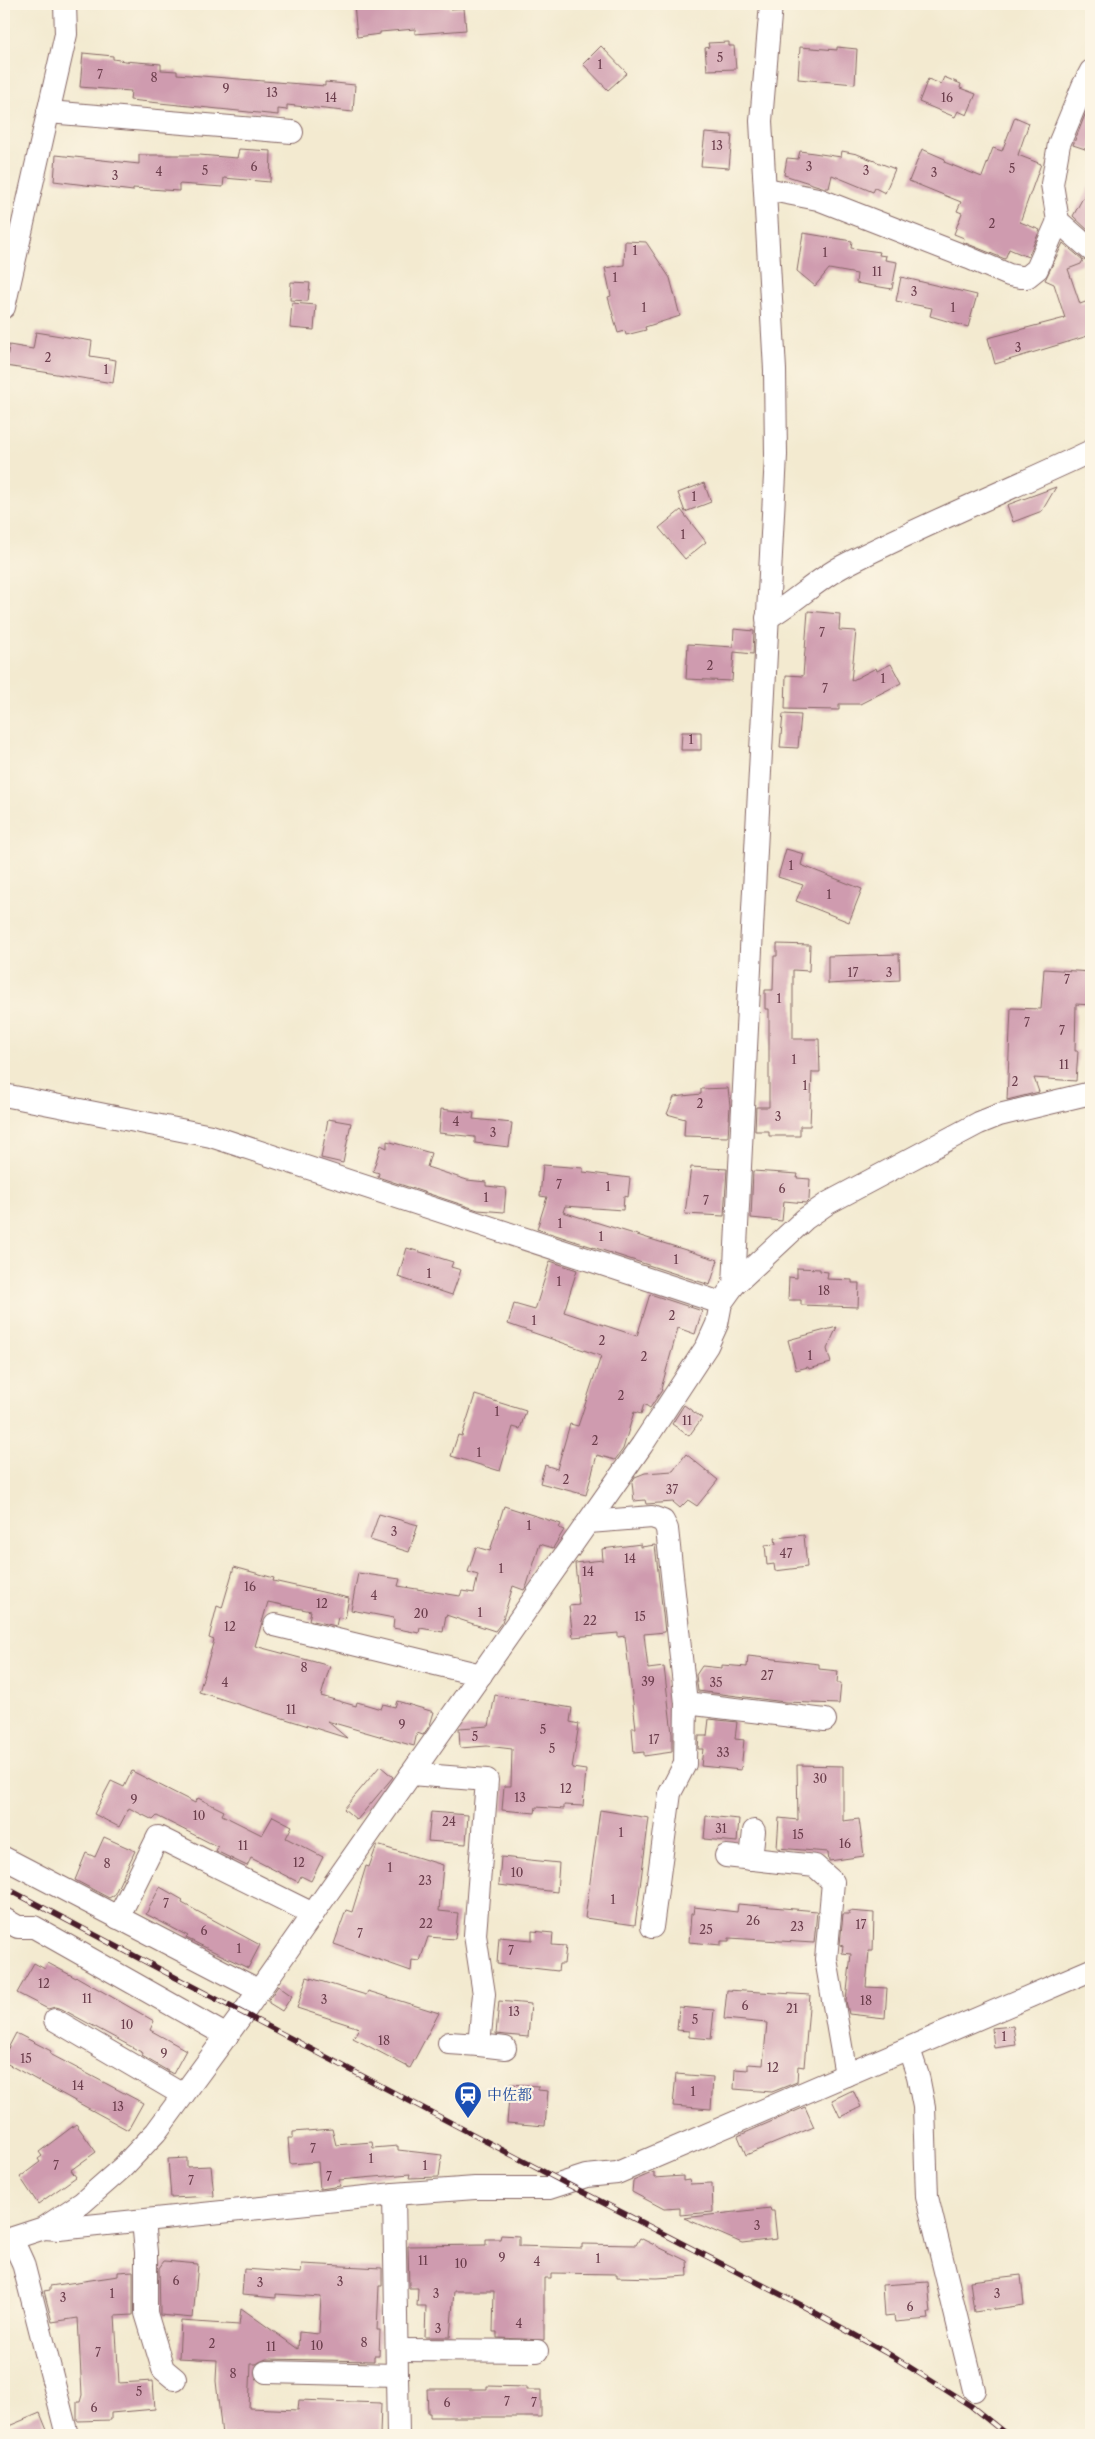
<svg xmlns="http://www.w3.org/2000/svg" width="1095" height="2439" viewBox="0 0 1095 2439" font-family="'Libre Caslon Text','Noto Serif JP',serif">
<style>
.building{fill:#cf9baf}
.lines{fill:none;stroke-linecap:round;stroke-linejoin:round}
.minor-casing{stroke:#856665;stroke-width:24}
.minor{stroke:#fff;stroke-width:22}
.rail-casing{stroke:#4a1f2b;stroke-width:5.5}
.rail{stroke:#fcf5e5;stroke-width:4;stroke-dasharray:11;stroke-linecap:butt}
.labels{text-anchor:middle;stroke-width:4.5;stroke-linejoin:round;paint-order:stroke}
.number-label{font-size:12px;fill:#6b3e4c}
.transit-label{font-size:15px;fill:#164399;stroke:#fcf5e5;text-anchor:start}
</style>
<rect width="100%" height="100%" fill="#fcf5e5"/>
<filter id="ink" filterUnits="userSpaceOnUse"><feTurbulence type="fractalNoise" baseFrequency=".02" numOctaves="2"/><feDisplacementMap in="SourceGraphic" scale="10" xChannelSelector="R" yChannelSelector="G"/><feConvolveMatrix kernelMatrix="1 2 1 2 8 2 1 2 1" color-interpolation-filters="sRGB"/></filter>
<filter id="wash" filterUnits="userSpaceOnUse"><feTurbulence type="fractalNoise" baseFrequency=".0096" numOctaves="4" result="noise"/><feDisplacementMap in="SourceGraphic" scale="20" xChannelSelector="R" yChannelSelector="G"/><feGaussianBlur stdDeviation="1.12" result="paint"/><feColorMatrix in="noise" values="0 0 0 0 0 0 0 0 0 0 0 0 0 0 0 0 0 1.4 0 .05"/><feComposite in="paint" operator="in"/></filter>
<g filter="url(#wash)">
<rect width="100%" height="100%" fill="#f3ead0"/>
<g id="blocks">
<g class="building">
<path d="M354,4H442L443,7L450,6V9L464,8L466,30L415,34V29L380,32V34L357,37Z"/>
<path d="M729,42V46H734L736,69L707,70L705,48L709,47L708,43Z"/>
<path d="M601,46L627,73L608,90L583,64Z"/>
<path d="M800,47L837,50V47L857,49L855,84L798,79Z"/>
<path d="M83,53L113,56V59L125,61L161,64V70L177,71V74L325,86V82L355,85L353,112L287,105V110L278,109V115L130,100L131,91L80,87Z"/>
<path d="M944,77L961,84L960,88L976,94L967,115L958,111L955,117L919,102L928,79L941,84Z"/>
<path d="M1091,100V151L1073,145Z"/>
<path d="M1015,117L1029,123L1018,155L1041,164L1020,222L1040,230L1028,257L1009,249L1005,259L963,242L964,238L954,234L962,213L957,211L961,202L909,181L922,149L945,159L944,162L982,177L993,148L1002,151Z"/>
<path d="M705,133L732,135L729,168L701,166Z"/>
<path d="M239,149L271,151L270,182L224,178L223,187L179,184V191L133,188V191L54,181L56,155L139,164V155H199L237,158Z"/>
<path d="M800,151L841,157L842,151L857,154L895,169L885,193L875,188L873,192L832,175L829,188H825L784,175L787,158L798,159Z"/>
<path d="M1091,183V233L1073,216Z"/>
<path d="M803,233L852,241L851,248L880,252L879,255L886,256L885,260L897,262L892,289L856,283L857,274L829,269L815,286L797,271Z"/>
<path d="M625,241L646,242L670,278L680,316L645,327L646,330L626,335L625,331L618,333L608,297L611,296L605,268L624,265Z"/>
<path d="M1063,243L1083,260L1081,264L1068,269L1080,304L1091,300V335L995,364L988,338L1065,318L1054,284L1045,280Z"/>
<path d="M901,277L977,295L968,327L930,316L932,308L896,301Z"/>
<path d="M291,282L310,283L308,301L290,300Z"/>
<path d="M292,303L316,305L314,330L290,328Z"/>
<path d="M36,332L92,341L90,356L116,360L113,383L6,366L9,345L33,349Z"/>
<path d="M704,483L711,502L685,512L678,493Z"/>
<path d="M1056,487L1042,511L1013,522L1007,505Z"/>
<path d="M681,510L706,542L685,559L659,528Z"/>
<path d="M808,611L840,614L839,630L856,631L851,681L876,668L877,671L891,664L901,683L860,704H839V710L785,709L786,675L803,676Z"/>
<path d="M734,629L754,631L753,654L734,652L732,681L686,679L688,644L733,647Z"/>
<path d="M783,714L801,715L798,748L780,747Z"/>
<path d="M682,732H701V750H681Z"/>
<path d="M786,849L804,854L801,865L862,889L849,922L796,901L803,885L778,877Z"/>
<path d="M777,944L810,945L809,971L793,970V1039H819L820,1072H812L810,1126H800V1136H769V1131H755L756,1107H769V1009H765V990H773L774,956H777Z"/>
<path d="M899,954L900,980L828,984V956Z"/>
<path d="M1044,969L1091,972V1005L1076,1004L1075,1051H1078L1076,1081L1034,1078L1039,1092L1007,1100L1011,1008L1041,1009Z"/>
<path d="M728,1088L730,1106L728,1137L684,1136L685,1119L667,1114L674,1097L701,1094V1089Z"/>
<path d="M441,1109L474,1113L473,1119L512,1123L509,1147L475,1143V1137L439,1133Z"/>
<path d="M328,1119L351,1123L343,1163L321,1158Z"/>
<path d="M387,1141L431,1153L427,1167L467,1180L486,1182V1186L506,1188L504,1212L478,1210L378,1177L379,1173L373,1171L381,1145L387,1148Z"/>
<path d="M543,1165L583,1168V1172L630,1178L628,1197L624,1196L623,1210L565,1206L563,1212L718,1260L710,1285L537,1229L547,1197L540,1196Z"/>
<path d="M691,1167L727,1169L724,1216L685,1214Z"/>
<path d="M753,1171L798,1174L797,1178L810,1179L809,1200L806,1203L784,1201L782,1221L751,1218Z"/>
<path d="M407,1248L453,1262L451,1267L461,1270L452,1295L398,1277Z"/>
<path d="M550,1261L577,1270L564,1312L637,1336L650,1294L702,1311L695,1334L678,1328L661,1389L662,1390L650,1408L644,1404L641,1414L634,1412L623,1449L615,1460L597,1455L586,1495L540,1483L545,1465L557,1469L570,1424L578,1426L601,1356L508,1324L514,1304L535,1310Z"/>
<path d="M797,1268L820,1269V1271L828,1272L827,1279L852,1280V1283H859L858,1307L801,1305V1300H788L789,1277L797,1278Z"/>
<path d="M837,1327L827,1349L831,1363L809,1369L808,1367L796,1370L788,1340Z"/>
<path d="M475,1395L526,1411L520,1429L513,1427L500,1471L451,1456L458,1435L462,1436Z"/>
<path d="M684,1405L702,1418L689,1436L672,1424Z"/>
<path d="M686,1454L718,1480L697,1506L688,1500L680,1508L673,1502L646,1504L645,1500L634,1501L632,1482L635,1477L645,1473L673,1471Z"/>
<path d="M504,1506L561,1524L559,1528L564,1530L553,1548L540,1544L527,1585L524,1590L513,1586L502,1622L495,1631L446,1615L443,1632L420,1628L419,1633L393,1628L394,1618L351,1610L358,1573L400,1579L398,1586L460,1596L462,1591L474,1593L478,1575L468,1572L476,1547L490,1551Z"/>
<path d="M379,1514L418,1525L409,1552L370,1540Z"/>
<path d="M804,1535L807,1567L775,1571L774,1564L767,1565L765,1545L776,1544L775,1538Z"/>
<path d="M641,1544V1547L655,1545L665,1632L644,1634L648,1669L664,1667L672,1733V1752L644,1756V1752L634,1753L632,1728H636L625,1636L618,1637V1633L573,1637L569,1606L579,1605L575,1563L603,1560L602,1549Z"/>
<path d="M234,1567L274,1578L273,1581L349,1598L345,1619L338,1617L336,1626L309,1620L311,1611L268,1602L255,1646L330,1666L321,1696L356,1706L357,1702L381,1709L383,1704L395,1707L397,1701L434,1712L430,1725L423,1735L417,1733L414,1746L327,1721L347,1738L199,1692L214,1640L209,1638L217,1606L222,1608Z"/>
<path d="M748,1656L819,1664V1669L838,1671L837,1683H841L839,1704L785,1702L698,1691L696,1675L702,1666L722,1668V1665L747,1667Z"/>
<path d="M495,1695L572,1708L570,1722L579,1724L572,1768L586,1770L583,1806L564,1805V1809L536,1807L535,1813L502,1810L504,1786H511L512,1749L487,1746L460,1748L459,1728L489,1726Z"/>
<path d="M709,1719L737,1722L735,1739L744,1740L741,1770L701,1766L703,1749H698L699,1736H707Z"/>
<path d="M797,1765L843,1766V1821L859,1819L864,1856L829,1861L828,1852L777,1848L779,1818L798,1820Z"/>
<path d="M380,1766L393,1777L357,1820L344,1809Z"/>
<path d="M132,1771L195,1803L198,1798L224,1811L222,1815L262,1835L273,1816L292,1826L286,1838L323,1857L311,1881L301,1876L298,1882L251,1858L247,1866L216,1851L218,1847L157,1816L153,1820L129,1808L119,1827L94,1814L111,1781L124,1787Z"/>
<path d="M600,1810L649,1818L635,1925L585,1918Z"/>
<path d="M431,1812L468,1815L466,1844L428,1841Z"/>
<path d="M706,1816L739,1819L737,1842L704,1839Z"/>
<path d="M104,1837L135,1851L114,1895L109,1898L75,1880L86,1853L95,1857Z"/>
<path d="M377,1845L443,1865L439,1911L458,1913L455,1939L428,1937L420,1961L412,1960L411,1971L334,1944L346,1910L352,1912L366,1866L369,1867Z"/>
<path d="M501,1857L559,1863L557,1892L499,1885Z"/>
<path d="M160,1887L183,1900L182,1903L260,1945L248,1968L186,1938L188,1936L146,1914Z"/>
<path d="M738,1904L817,1911L814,1943L729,1938V1941H721V1945L689,1942L691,1914H693L694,1907L737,1912Z"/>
<path d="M849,1911L874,1913L873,1951H869L866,1987L887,1988L885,2018L849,2014L846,2001L851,1954L842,1953L843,1946L840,1945L843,1914H849Z"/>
<path d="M532,1931L553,1933L552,1945L566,1946L564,1964H559L558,1971L497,1964L499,1937L532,1940Z"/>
<path d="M34,1963L45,1969L48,1963L76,1978L77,1977L154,2021L150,2030L186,2050L173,2074L142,2056L143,2053L62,2009L55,2007L48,2009L17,1993Z"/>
<path d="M307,1977L366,1995L368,1991L439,2013L410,2068L353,2038L359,2028L297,2008Z"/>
<path d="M278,1986L292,1996L282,2011L269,2003V1999Z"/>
<path d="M727,1990L810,1995L804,2067L798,2066L797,2082L772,2092L734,2089L735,2069L748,2070V2064L763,2065L767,2023L724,2019Z"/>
<path d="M499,2001L531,2004L528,2037L496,2034Z"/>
<path d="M679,2007L714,2010L711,2039L689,2037V2031L677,2030Z"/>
<path d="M1013,2026L1016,2045L994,2048L992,2028Z"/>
<path d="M16,2033L51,2051L50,2054L143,2103L128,2130L4,2062V2056Z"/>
<path d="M676,2074L713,2077L711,2109L673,2106Z"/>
<path d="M510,2084L538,2086V2090L548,2091L545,2126L507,2123Z"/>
<path d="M853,2090L861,2107L840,2117L832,2100Z"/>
<path d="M805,2107L814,2127L746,2155L738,2136Z"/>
<path d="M76,2124L96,2152L71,2170L76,2177L38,2204L20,2177L40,2162L38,2159L42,2156L39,2152Z"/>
<path d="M332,2129L336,2145L372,2142L373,2148L398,2146V2150L442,2155L439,2177L409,2178L410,2174L339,2180L340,2186L320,2189L318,2162L290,2164L288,2138H293V2132Z"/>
<path d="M187,2158V2167L211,2166L214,2196L171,2198L168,2159Z"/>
<path d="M654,2172V2178L683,2176V2181L689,2180L690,2184L712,2183L713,2212L680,2215V2208L664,2209L632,2192L633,2181Z"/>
<path d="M770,2208L771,2211H774L777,2239L742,2243L684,2218Z"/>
<path d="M501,2235L519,2236V2246L582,2248V2244L636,2245L640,2238L687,2261L688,2276L657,2278L617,2277V2274L551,2273V2278H544V2340L497,2338V2332H493L494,2291H454L450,2337H425L426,2306H417L418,2288H409L408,2246L486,2245V2239H500Z"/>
<path d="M164,2261L198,2264L193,2318L160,2315L159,2268Z"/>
<path d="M302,2264L382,2268V2286H379L377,2330H380L379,2356H374V2361L266,2359L256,2364H251L249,2408L298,2410L299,2400L381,2403L380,2435L251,2433V2435H222L216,2381L217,2360L179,2358L181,2321L239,2325L241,2308L298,2349L299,2332L319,2334L321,2297L276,2294V2298L242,2295L244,2269L301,2273Z"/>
<path d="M133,2271V2315L115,2316L119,2383L153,2381L155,2409L111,2413V2420L77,2421V2402H80L82,2395L78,2318L52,2322L44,2291L50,2290V2286L118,2276V2272Z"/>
<path d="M1021,2275L1024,2305L974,2312L970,2281Z"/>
<path d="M928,2282L931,2313H928L929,2319L895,2322L894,2316L884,2317L882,2285Z"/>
<path d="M487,2386L526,2387V2390H541V2417H430V2413H428L427,2389H487Z"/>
<path d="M40,2413L49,2435H4V2428Z"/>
</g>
</g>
</g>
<g filter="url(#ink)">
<use href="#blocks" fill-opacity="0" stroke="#856665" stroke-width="1"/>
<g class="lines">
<g class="minor-casing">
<g id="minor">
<path d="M1091,71L1083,86L1059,144L1052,184L1058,221L1091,250"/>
<path d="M48,112L292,132"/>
<path d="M766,189L818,199L969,258L1009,275L1020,277H1027L1037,269L1058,221"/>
<path d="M4,307L66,34L65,4"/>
<path d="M767,618C794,603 816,580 843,566C924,524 1009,490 1091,451"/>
<path d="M4,1095L211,1136L721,1303"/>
<path d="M734,1285L805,1219L828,1203L979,1123L999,1115L1091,1093"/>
<path d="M589,1522L652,1517L663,1521L667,1529L686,1703L825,1720"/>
<path d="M275,1625L481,1675"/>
<path d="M411,1774L487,1780L475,1935L484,1994L479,2045L505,2048"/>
<path d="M726,1856L815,1866L833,1882L826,1959L846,2075"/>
<path d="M4,1858L258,1990"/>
<path d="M751,1859L754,1831"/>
<path d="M118,1918L158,1837L313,1914"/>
<path d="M4,1919L18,1927H34L227,2036"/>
<path d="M652,1927L670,1793L685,1764L686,1703"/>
<path d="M55,2020L183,2095"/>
<path d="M449,2043L479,2045"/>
<path d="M909,2049L918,2076L924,2107L927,2197L974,2390"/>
<path d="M394,2194L398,2435"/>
<path d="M143,2221L146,2252V2313L163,2369L175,2379"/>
<path d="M44,2228L59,2229L394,2194L475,2188H549L586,2176L617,2173L1091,1970"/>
<path d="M12,2239L23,2263L67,2435"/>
<path d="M4,2241L44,2228L82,2203L123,2167L156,2132L244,2012L642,1445L707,1346L717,1324L721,1303L734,1285L776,455L775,370L761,121L771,4"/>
<path d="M397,2350L537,2351"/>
<path d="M266,2372L397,2375"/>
</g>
</g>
<use href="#minor" class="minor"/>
<g class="rail-casing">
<path id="rail" d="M4,1887L565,2183L803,2306L892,2356L971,2406L1007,2435"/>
</g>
<use href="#rail" class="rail"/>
</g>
</g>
<defs>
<g id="station-pin" transform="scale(1.4375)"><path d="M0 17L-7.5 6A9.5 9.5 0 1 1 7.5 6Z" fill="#1a4fb4" stroke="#fcf5e5"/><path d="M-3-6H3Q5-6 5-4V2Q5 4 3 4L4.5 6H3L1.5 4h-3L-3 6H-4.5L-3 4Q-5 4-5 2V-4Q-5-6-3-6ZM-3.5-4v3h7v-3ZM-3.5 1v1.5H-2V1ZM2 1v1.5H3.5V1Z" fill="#fff"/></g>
</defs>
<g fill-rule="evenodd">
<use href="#station-pin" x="468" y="2095"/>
</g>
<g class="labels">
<g class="number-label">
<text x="720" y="62">5</text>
<text x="600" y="69">1</text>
<text x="100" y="79">7</text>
<text x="154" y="82">8</text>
<text x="226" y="93">9</text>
<text x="272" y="97">13</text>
<text x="331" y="102">14</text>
<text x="947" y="102">16</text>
<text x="717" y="150">13</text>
<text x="254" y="171">6</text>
<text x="809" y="171">3</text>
<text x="1012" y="173">5</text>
<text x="205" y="175">5</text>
<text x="866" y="175">3</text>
<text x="159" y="176">4</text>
<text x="934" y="177">3</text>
<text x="115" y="180">3</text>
<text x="992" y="228">2</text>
<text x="635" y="255">1</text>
<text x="825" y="257">1</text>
<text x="877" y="276">11</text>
<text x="615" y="282">1</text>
<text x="914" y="296">3</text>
<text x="644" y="312">1</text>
<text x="953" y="312">1</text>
<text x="1018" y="352">3</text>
<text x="48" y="362">2</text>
<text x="106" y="374">1</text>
<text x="694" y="501">1</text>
<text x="683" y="539">1</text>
<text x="822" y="637">7</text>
<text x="710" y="670">2</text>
<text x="883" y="683">1</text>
<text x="825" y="693">7</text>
<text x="691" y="744">1</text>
<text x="791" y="870">1</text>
<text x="829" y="899">1</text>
<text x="853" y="977">17</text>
<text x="889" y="977">3</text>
<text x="1067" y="984">7</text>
<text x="779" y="1003">1</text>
<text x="1027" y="1027">7</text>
<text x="1062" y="1035">7</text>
<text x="794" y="1064">1</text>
<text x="1064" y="1069">11</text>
<text x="1015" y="1086">2</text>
<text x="805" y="1090">1</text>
<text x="700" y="1108">2</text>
<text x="778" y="1121">3</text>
<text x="456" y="1126">4</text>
<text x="493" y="1137">3</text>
<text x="559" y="1189">7</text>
<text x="608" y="1191">1</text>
<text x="782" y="1193">6</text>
<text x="486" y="1202">1</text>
<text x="706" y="1205">7</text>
<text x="560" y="1228">1</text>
<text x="601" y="1241">1</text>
<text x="676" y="1264">1</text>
<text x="429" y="1278">1</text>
<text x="559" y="1286">1</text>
<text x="824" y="1295">18</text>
<text x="672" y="1320">2</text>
<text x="534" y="1325">1</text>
<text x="602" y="1345">2</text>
<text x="810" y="1360">1</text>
<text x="644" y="1361">2</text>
<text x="621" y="1400">2</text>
<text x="497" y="1416">1</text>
<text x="687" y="1425">11</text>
<text x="595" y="1445">2</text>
<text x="479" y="1457">1</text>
<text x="566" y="1484">2</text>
<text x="672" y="1494">37</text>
<text x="529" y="1530">1</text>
<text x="394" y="1536">3</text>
<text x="786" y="1558">47</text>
<text x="630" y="1563">14</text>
<text x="501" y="1573">1</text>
<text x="588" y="1576">14</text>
<text x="250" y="1591">16</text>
<text x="374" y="1600">4</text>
<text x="322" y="1608">12</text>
<text x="480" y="1617">1</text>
<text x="421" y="1618">20</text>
<text x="640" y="1621">15</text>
<text x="590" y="1625">22</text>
<text x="230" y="1631">12</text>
<text x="304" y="1672">8</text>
<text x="767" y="1680">27</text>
<text x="648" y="1686">39</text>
<text x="225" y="1687">4</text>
<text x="716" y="1687">35</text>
<text x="291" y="1714">11</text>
<text x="402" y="1729">9</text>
<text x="543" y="1734">5</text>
<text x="475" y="1741">5</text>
<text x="654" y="1744">17</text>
<text x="552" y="1753">5</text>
<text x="723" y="1757">33</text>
<text x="820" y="1783">30</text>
<text x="566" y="1793">12</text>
<text x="520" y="1802">13</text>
<text x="134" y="1804">9</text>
<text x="199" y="1820">10</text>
<text x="449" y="1826">24</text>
<text x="721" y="1833">31</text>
<text x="621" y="1837">1</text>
<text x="798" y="1839">15</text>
<text x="845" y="1848">16</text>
<text x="243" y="1850">11</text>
<text x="299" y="1867">12</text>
<text x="107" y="1868">8</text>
<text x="390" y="1872">1</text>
<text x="517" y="1877">10</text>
<text x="425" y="1885">23</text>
<text x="613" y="1904">1</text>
<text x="166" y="1908">7</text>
<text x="753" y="1925">26</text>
<text x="426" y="1928">22</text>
<text x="861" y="1929">17</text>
<text x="797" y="1931">23</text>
<text x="706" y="1934">25</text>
<text x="204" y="1935">6</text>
<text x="360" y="1938">7</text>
<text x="239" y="1953">1</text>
<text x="511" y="1955">7</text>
<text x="44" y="1988">12</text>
<text x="87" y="2003">11</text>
<text x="324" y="2004">3</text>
<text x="866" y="2005">18</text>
<text x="745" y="2010">6</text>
<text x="792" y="2013">21</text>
<text x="514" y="2016">13</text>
<text x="695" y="2024">5</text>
<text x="127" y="2029">10</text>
<text x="1004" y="2041">1</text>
<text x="384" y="2045">18</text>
<text x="164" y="2058">9</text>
<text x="26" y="2063">15</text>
<text x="773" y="2072">12</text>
<text x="78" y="2090">14</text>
<text x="693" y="2096">1</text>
<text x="118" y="2111">13</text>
<text x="313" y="2153">7</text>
<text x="371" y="2163">1</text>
<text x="56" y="2170">7</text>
<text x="425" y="2170">1</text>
<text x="329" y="2181">7</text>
<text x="191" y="2185">7</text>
<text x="757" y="2230">3</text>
<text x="502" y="2262">9</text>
<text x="598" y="2263">1</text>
<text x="423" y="2265">11</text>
<text x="537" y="2266">4</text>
<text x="461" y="2268">10</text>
<text x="176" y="2285">6</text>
<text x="340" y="2286">3</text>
<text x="260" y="2287">3</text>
<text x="112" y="2298">1</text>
<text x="436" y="2298">3</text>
<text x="997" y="2298">3</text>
<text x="63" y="2302">3</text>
<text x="910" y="2311">6</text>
<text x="519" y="2328">4</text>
<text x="438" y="2333">3</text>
<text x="364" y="2347">8</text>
<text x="212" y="2348">2</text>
<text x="317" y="2350">10</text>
<text x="271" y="2351">11</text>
<text x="98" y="2357">7</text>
<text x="233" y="2378">8</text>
<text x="139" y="2396">5</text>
<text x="507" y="2406">7</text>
<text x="447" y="2407">6</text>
<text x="534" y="2407">7</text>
<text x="94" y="2412">6</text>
</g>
<g class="transit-label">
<text x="487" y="2100">中佐都</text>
</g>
</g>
<rect width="1095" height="2439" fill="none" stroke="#fcf5e5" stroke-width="20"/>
</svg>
